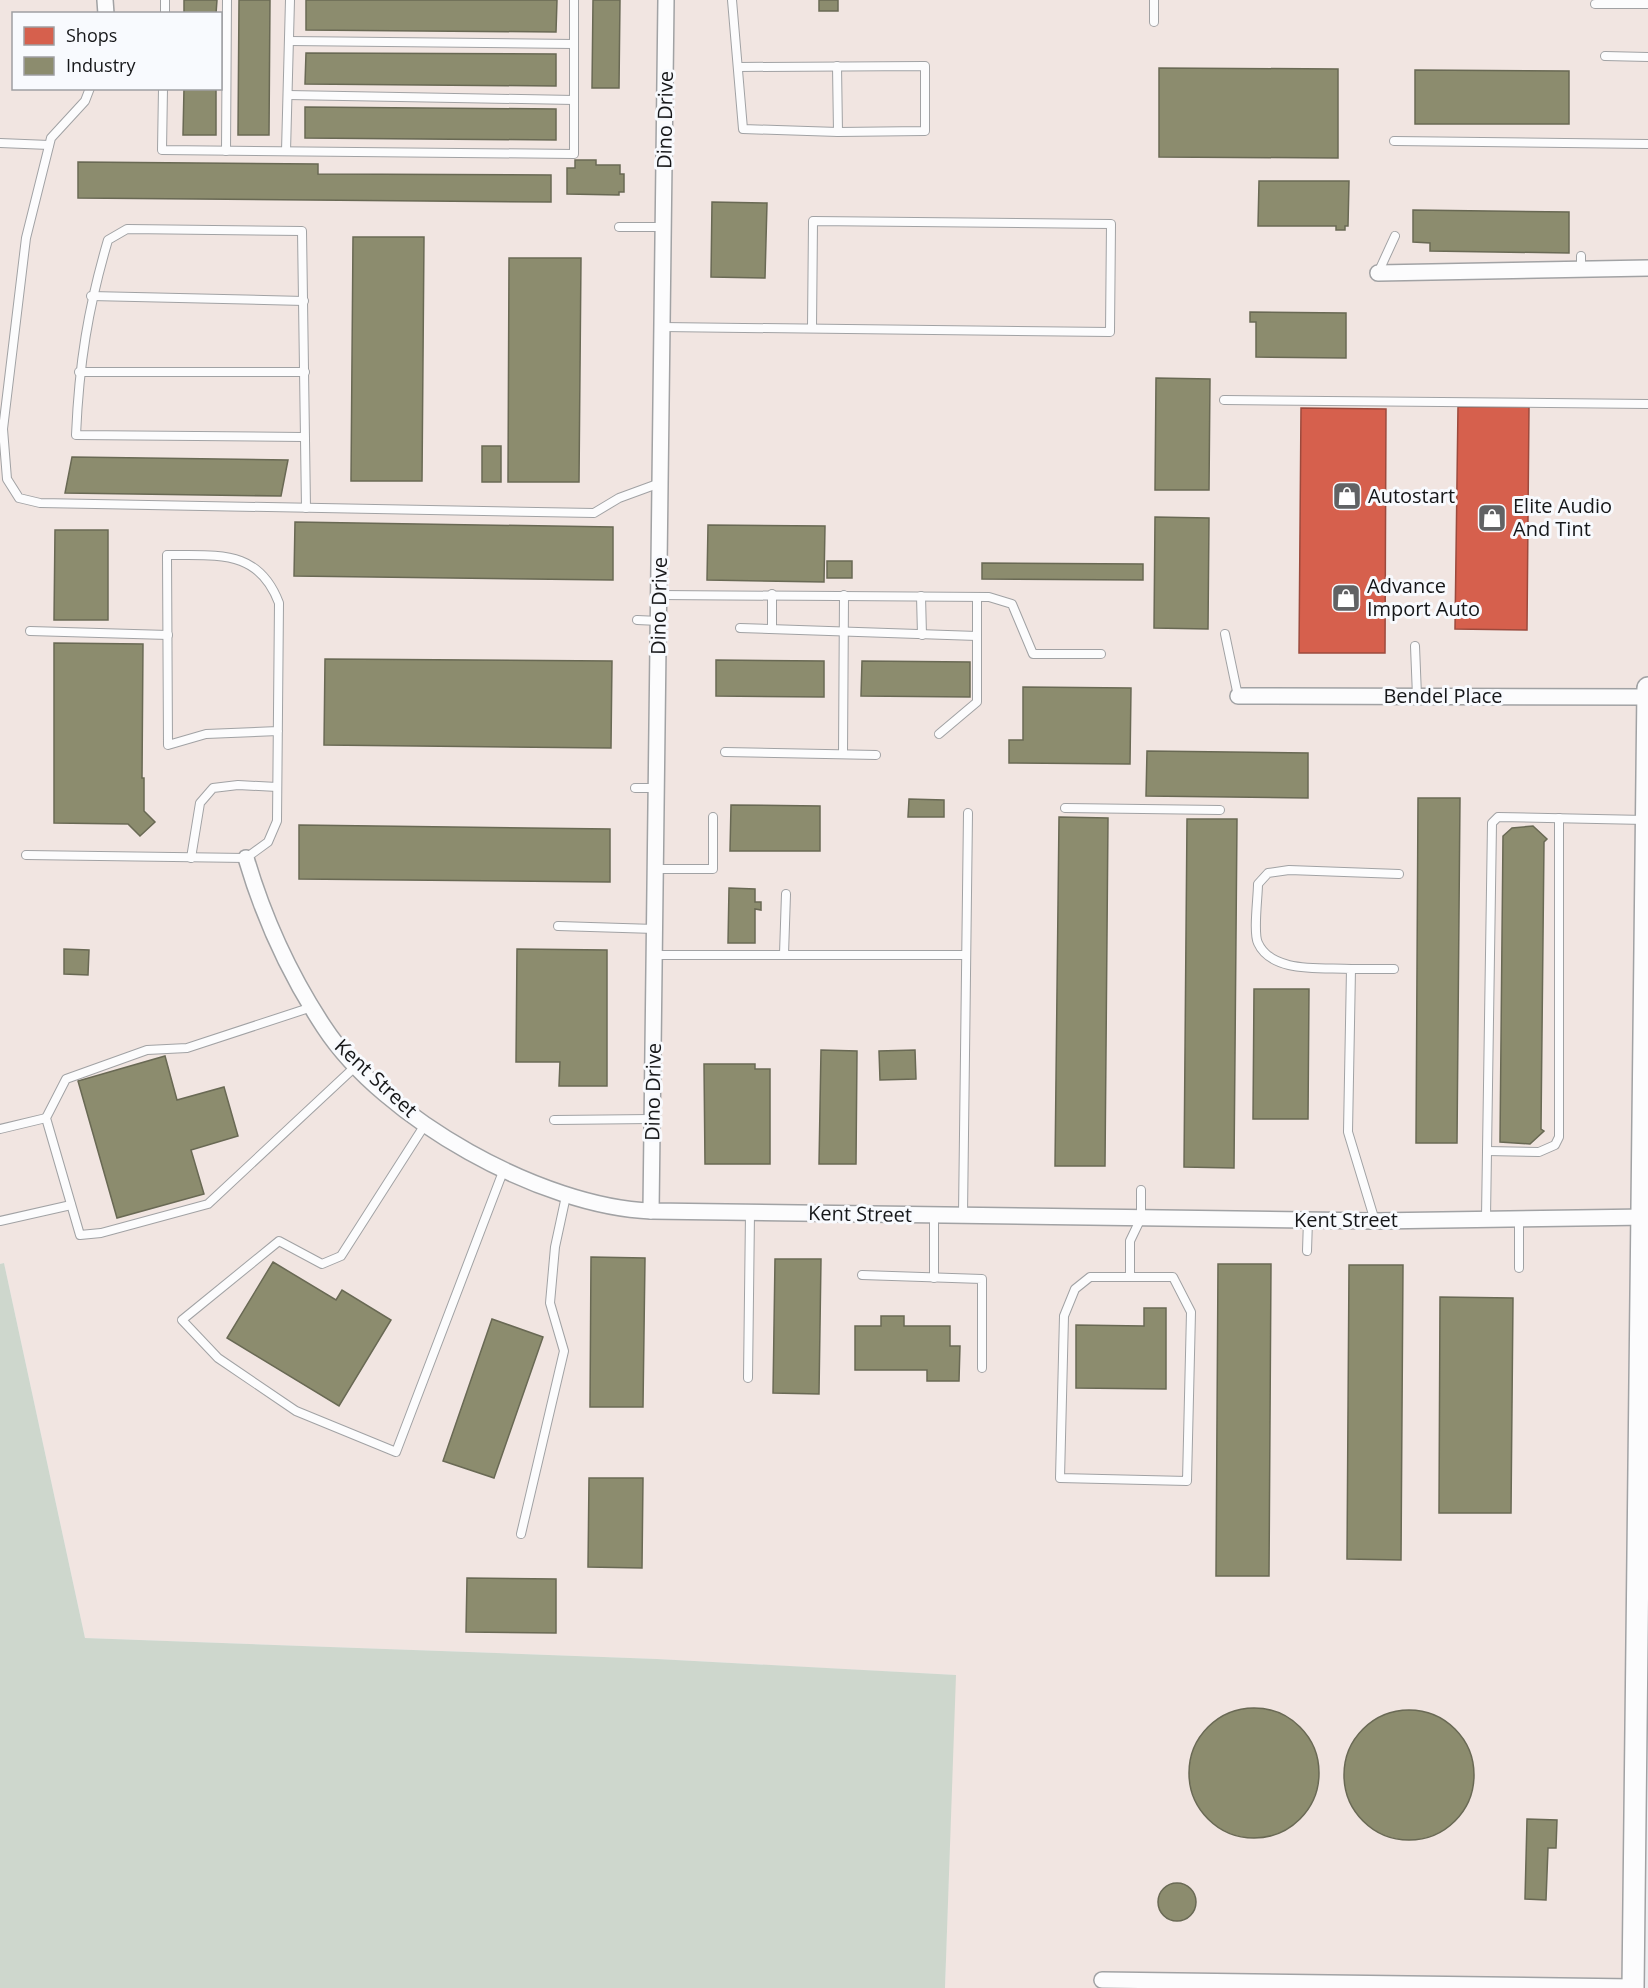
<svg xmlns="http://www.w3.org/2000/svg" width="1648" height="1988" viewBox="0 0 1648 1988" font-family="'Open Sans',sans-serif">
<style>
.industrial{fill:#f1e5e1;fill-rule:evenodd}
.green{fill:#ced7cd}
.shops{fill:#d6604d;stroke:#9c4a3d;stroke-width:1.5}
.industry{fill:#8c8c6e;stroke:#696954;stroke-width:1.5}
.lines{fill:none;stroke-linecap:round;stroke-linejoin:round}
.lane-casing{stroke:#a1a2a4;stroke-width:10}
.street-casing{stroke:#a1a2a4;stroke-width:18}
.secondary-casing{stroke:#a1a2a4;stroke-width:24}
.lane{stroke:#fcfcfd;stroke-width:8}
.street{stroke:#fcfcfd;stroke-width:15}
.secondary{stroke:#fcfcfd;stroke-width:21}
.labels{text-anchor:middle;stroke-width:6;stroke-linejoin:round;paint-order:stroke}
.street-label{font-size:20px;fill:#161719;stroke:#f8fafe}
.poi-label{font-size:20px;fill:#161719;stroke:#f8fafe;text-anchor:start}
</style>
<rect width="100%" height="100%" fill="#eceef0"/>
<path class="industrial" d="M0,0H1648V688L1633,1988H945L955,1675L657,1659L85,1638L4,1263L0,1264ZM14,14H220V88H14Z"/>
<path class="green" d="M4,1263L85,1638L657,1659L956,1675L945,1988H0V1264Z"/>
<g class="shops">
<path d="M1458,407H1529L1527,630L1455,629Z"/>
<path d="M1301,408L1386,409L1385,653H1299Z"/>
</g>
<g class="industry">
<path d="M184,0H217L216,14H184Z"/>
<path d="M239,0H270L269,135H238Z"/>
<path d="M306,0H557L556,32L306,30Z"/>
<path d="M593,0H620L619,88H592Z"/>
<rect x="819" y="0" width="19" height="11"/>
<path d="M306,53L556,54V86L305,84Z"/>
<path d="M1159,68L1338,69V158L1159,157Z"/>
<path d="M1415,70L1569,71V124H1415Z"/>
<path d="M184,88H216V135H183Z"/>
<path d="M305,107L556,109V140L305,138Z"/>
<path d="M575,160H596V165H620V174H624V192H619V195L567,194V168H575Z"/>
<path d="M78,162L318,164V174L551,175V202L78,198Z"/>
<path d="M1259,181H1349L1348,226H1345V230H1336V226H1258Z"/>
<path d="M712,202L767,203L765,278L711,277Z"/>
<path d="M1413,210L1569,212V253L1430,251V243L1413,242Z"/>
<path d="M353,237H424L422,481H351Z"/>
<path d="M509,258H581L579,482H508Z"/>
<path d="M1250,312L1346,313V358L1256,357V322H1250Z"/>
<path d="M1156,378L1210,379L1209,490H1155Z"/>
<rect x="482" y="446" width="19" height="36"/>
<path d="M72,457L288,460L281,496L65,493Z"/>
<path d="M1155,517L1209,518L1208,629L1154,628Z"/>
<path d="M295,522L613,527V580L294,576Z"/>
<path d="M708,525L825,526L824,582L707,580Z"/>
<path d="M55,530H108V620H54Z"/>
<rect x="827" y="561" width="25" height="17"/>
<path d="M982,563L1143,564V580L982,579Z"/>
<path d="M54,643L143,644L142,778H144V811L155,822L140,836L128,824L54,823Z"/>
<path d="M325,659L612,661L611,748L324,745Z"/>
<path d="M716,660L824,661V697L716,696Z"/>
<path d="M862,661L970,662V697L861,696Z"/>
<path d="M1023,687L1131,688L1130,764L1009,763V740H1023Z"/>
<path d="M1147,751L1308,753V798L1146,796Z"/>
<path d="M1418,798H1460L1457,1143H1416Z"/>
<path d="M909,799L944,800V817H908Z"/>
<path d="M731,805L820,806V851H730Z"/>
<path d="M1059,817L1108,818L1105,1166H1055Z"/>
<path d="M1187,819H1237L1234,1168L1184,1167Z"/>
<path d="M299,825L610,829V882L299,879Z"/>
<path d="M1533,826L1547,839L1544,842L1541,1129L1544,1131L1530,1144L1500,1142L1503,836L1512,828Z"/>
<path d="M729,888L755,889V902H761V910L755,909V943H728Z"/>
<path d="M64,949L89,950L88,975L64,974Z"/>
<path d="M517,949L607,950V1086H559L560,1062H516Z"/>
<path d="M1254,989H1309L1308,1119H1253Z"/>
<path d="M821,1050L857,1051L856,1164H819Z"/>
<path d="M915,1050L916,1079L880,1080L879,1051Z"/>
<path d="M165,1056L177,1100L224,1087L238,1136L191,1150L204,1194L117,1218L78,1081Z"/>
<path d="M704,1064H755V1069H770V1164H705Z"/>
<path d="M591,1257L645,1258L643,1407H590Z"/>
<path d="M775,1259H821L819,1394L773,1393Z"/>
<path d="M273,1262L336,1300L342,1290L391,1320L339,1406L227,1338Z"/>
<path d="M1218,1264H1271L1269,1576H1216Z"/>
<path d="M1349,1265H1403L1401,1560L1347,1559Z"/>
<path d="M1440,1297L1513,1298L1511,1513H1439Z"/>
<path d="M1144,1308H1166V1389L1076,1388V1325L1144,1326Z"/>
<path d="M881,1316H904V1326H950V1346H960L959,1381H927V1370H855V1326H881Z"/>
<path d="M492,1319L543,1337L494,1478L443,1461Z"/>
<path d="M589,1478H643L642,1568L588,1567Z"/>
<path d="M467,1578L556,1579V1633L466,1632Z"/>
<circle cx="1254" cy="1773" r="65"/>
<circle cx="1409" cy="1775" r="65"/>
<path d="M1527,1819L1557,1820L1556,1848H1548L1546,1900L1525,1899Z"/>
<circle cx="1177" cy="1902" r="19"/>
</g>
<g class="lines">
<g class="lane-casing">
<g id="lane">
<path d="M732,0L743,129L838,132L925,131V66L739,67"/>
<path d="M1154,0V22"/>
<path d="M1595,4H1648"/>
<path d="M165,14V0"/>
<path d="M289,41L574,44"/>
<path d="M1605,56L1648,57"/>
<path d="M837,66L838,132"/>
<path d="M90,88L85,101L51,138L26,238L3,429L7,479L19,498L40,503L594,513L619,498L660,483"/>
<path d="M163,88L162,150L574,154V0"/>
<path d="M288,95L574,100"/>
<path d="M1394,141L1648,144"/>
<path d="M0,143L49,145"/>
<path d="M226,151L227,0"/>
<path d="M286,151L290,0"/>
<path d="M619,227H664"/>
<path d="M1581,256V269"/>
<path d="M1378,273L1395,236"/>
<path d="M91,296L304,301"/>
<path d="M662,327L1110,332L1111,224L813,221L812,328"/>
<path d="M79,372H305"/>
<path d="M1224,400L1648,404"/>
<path d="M303,437L76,435C79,364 88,308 108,240L127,229L302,231L306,508"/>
<path d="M772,594V629"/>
<path d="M659,595L989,597L1012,604L1033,654H1101"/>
<path d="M921,596L922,635"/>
<path d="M637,620L659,621"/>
<path d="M740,628L977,636V597"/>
<path d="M30,631L168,635"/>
<path d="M1225,634L1238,696"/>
<path d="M1415,646L1417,696"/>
<path d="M939,734L977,702V636"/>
<path d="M725,752L876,755"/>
<path d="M843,754L844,595"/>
<path d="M635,788H656"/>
<path d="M1065,808L1220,810"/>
<path d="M26,855L246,858L268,842L277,821L279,603C258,548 217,556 167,555L168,745L206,734L278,731"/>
<path d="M191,858L200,803L213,788L238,785L277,787"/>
<path d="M656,869H713V817"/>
<path d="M558,926L655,929"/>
<path d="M784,954L786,894"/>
<path d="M655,955H965"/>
<path d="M1351,969H1394"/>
<path d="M312,1007L187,1048L147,1050L66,1079L46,1118L80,1235L101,1233L208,1204L357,1065"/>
<path d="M554,1120L652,1119"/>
<path d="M426,1123L341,1256L322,1264L279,1241L182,1320L218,1358L296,1411L396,1452L504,1169"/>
<path d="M0,1129L46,1118"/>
<path d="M1487,1151L1539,1152L1555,1145L1559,1137V818"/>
<path d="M963,1215L968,813"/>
<path d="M1486,1217L1492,823L1498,817L1645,820"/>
<path d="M0,1221L71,1205"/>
<path d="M1375,1221L1348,1132L1351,969C1323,967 1272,974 1258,943C1253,933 1258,897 1258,884L1268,873L1289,870L1399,874"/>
<path d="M1307,1251L1308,1220"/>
<path d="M1519,1268V1219"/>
<path d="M862,1275L982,1279V1368"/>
<path d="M1090,1277H1173L1191,1312L1187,1481L1060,1478L1064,1316L1075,1289Z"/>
<path d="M1130,1277V1241L1141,1218V1190"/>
<path d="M934,1278V1215"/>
<path d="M748,1378L750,1213"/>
<path d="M521,1534L564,1351L550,1303L555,1247L566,1196"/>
</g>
</g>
<g class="street-casing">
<g id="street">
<path d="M105,0L106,14"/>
<path d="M1378,273L1648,268"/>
<path d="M1238,696L1648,697"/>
<path d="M246,858C264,919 289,974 324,1027C384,1119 542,1207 651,1211L1375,1221L1648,1217"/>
<path d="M651,1211L666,0"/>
<path d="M1102,1980L1633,1987"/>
</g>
</g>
<g class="secondary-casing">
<path id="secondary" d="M1633,1988L1648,688"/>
</g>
<use href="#lane" class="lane"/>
<use href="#street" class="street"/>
<use href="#secondary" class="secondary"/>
</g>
<defs>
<g id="shop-square" transform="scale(1.5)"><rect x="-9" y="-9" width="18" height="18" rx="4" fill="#616264" stroke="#f8fafe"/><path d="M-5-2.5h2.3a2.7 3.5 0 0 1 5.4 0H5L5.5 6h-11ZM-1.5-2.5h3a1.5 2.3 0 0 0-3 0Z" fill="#fff"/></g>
</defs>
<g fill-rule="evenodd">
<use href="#shop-square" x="1347" y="496"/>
<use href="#shop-square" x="1492" y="518"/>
<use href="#shop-square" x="1346" y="598"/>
</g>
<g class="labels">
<g class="street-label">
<text transform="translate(665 120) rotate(-89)" y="7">Dino Drive</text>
<text transform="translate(659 606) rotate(-89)" y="7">Dino Drive</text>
<text x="1443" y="703">Bendel Place</text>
<text transform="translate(376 1078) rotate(43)" y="7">Kent Street</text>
<text transform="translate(653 1092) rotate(-89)" y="7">Dino Drive</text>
<text transform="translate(860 1214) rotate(1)" y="7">Kent Street</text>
<text x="1346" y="1227">Kent Street</text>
</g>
<g class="poi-label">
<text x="1368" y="503">Autostart</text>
<text x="1513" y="513">Elite Audio<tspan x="1513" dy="23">And Tint</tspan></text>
<text x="1367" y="593">Advance<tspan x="1367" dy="23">Import Auto</tspan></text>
</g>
</g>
<rect x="12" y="12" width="210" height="78" fill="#f8fafe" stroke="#9e9fa2" stroke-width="1.5"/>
<rect x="24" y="27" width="30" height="18" fill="#d6604d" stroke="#9e9fa2" stroke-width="1.5"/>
<text x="66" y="42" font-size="18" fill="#161719">Shops</text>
<rect x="24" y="57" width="30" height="18" fill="#8c8c6e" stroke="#9e9fa2" stroke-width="1.5"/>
<text x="66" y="72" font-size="18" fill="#161719">Industry</text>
</svg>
